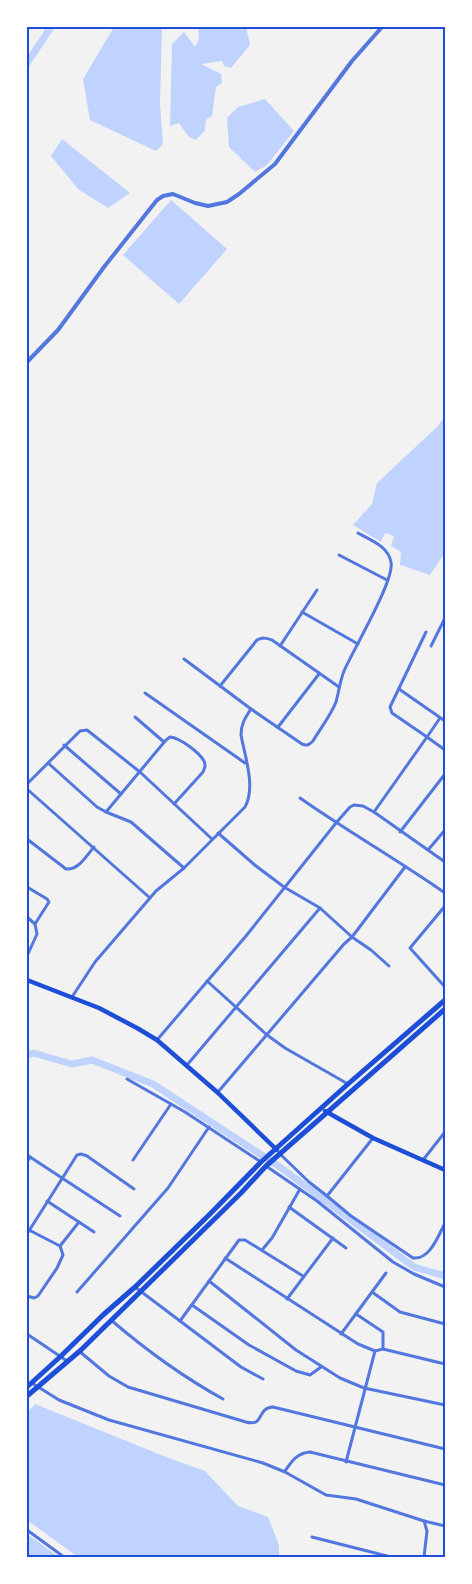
<svg xmlns="http://www.w3.org/2000/svg" width="472" height="1584" viewBox="0 0 472 1584" font-family="Karla,sans-serif">
<style>
.water{fill:#bfd3fe}
.lines{fill:none;stroke-linecap:round;stroke-linejoin:round}
.canal{stroke:#bfd3fe;stroke-width:7}
.minor{stroke:#5277de;stroke-width:3}
.tertiary{stroke:#5277de;stroke-width:4}
.secondary{stroke:#1d4ed8;stroke-width:4.5}
.primary{stroke:#1d4ed8;stroke-width:5}
.neatline{fill:none;stroke:#1d4ed8;stroke-width:2}
</style>
<rect width="100%" height="100%" fill="#f2f2f2"/>
<g class="water">
<path d="M114,27H162L160,104L163,144L156,151L90,120L83,79Z"/>
<path d="M198,27H246L250,45L231,68L224,66L222,61L201,64L221,74L222,83L216,87L212,116L206,119L205,130L196,140L189,137L179,123L170,126L172,44L184,32L195,47L199,39Z"/>
<path d="M265,99L294,131L267,165L255,172L229,147L227,118L238,107Z"/>
<path d="M62,139L130,193L108,208L78,189L51,156Z"/>
<path d="M171,200L227,249L179,304L123,255Z"/>
<path d="M445,416V552L430,575L400,565L401,552L391,546L394,536L385,533L381,542L353,525L372,504L377,483L437,427Z"/>
<path d="M35,1404L166,1457L205,1471L238,1506L268,1517L279,1545V1557H78L27,1520V1413Z"/>
<path d="M27,1534L59,1557H27Z"/>
</g>
<g class="lines">
<g class="canal">
<path d="M27,63L51,27"/>
<path d="M27,1055L33,1053L72,1064L92,1060L153,1084L280,1167L414,1267L445,1276"/>
</g>
<g class="minor">
<path d="M339,555L387,580"/>
<path d="M302,612L358,644"/>
<path d="M280,646L317,590"/>
<path d="M431,646L445,618"/>
<path d="M220,686L257,640C263,637 266,638 272,640L339,687"/>
<path d="M399,689L445,721"/>
<path d="M145,693L245,763"/>
<path d="M251,709L302,744C307,746 309,745 313,741C320,729 331,715 336,702C339,691 340,681 344,671C353,650 395,580 391,562C388,546 370,540 358,533"/>
<path d="M135,717L164,742"/>
<path d="M440,718L427,737L445,750"/>
<path d="M278,727L319,674"/>
<path d="M64,745L121,794"/>
<path d="M48,763L97,807L106,812L166,740L170,737C180,738 199,752 204,761C206,766 205,767 203,772L174,804"/>
<path d="M27,784L80,731L87,730L140,772L212,839"/>
<path d="M27,789L150,898"/>
<path d="M300,798C347,831 398,860 445,893"/>
<path d="M106,812L131,822L184,868"/>
<path d="M374,812L427,737L392,713L390,707L426,632"/>
<path d="M400,832L445,774"/>
<path d="M27,839L66,869C79,870 86,856 94,847"/>
<path d="M428,850L445,830"/>
<path d="M27,887L47,899L49,902L35,924"/>
<path d="M445,906L410,948L445,987"/>
<path d="M320,908L352,937L371,950L389,966"/>
<path d="M27,917L35,924L37,934L27,956"/>
<path d="M207,981L267,1035L285,1048L348,1084"/>
<path d="M72,997L95,962L156,891L184,868L245,807C256,787 245,757 241,735C241,724 245,718 251,709L184,659"/>
<path d="M157,1040L246,936L336,823L350,807L354,805L363,806L374,812L445,862"/>
<path d="M187,1065L320,908L284,887L256,866L218,833"/>
<path d="M127,1079L185,1112L261,1162"/>
<path d="M218,1092L344,944L352,937L405,867"/>
<path d="M373,1138L327,1196L351,1216L413,1258C430,1260 438,1236 445,1223"/>
<path d="M280,1154L309,1182L327,1196"/>
<path d="M27,1155L120,1216"/>
<path d="M133,1160L171,1104"/>
<path d="M423,1160L445,1132"/>
<path d="M27,1162L30,1157"/>
<path d="M266,1166L317,1201L393,1262L414,1274L445,1287"/>
<path d="M47,1201L94,1232"/>
<path d="M289,1207L346,1248"/>
<path d="M27,1234L77,1155L81,1154L87,1156L134,1189"/>
<path d="M60,1246L79,1222"/>
<path d="M262,1250L272,1238L300,1189"/>
<path d="M225,1258L358,1344L375,1351"/>
<path d="M209,1281L296,1350L340,1378L364,1388L445,1405"/>
<path d="M135,1287L241,1367L263,1379"/>
<path d="M77,1292L168,1188L209,1127"/>
<path d="M372,1292L400,1312L445,1324"/>
<path d="M27,1296L34,1298L38,1296L57,1268L63,1255L60,1246L29,1230"/>
<path d="M287,1299L333,1238"/>
<path d="M192,1305L249,1345L296,1371L310,1375L321,1367"/>
<path d="M356,1314L383,1332V1348"/>
<path d="M111,1320C146,1350 183,1377 223,1399"/>
<path d="M180,1321L239,1240H245L303,1276"/>
<path d="M27,1334L67,1361"/>
<path d="M341,1334L386,1273"/>
<path d="M79,1351L109,1376L128,1387L246,1422C265,1427 256,1408 273,1407L445,1449"/>
<path d="M32,1383L59,1400L109,1420L263,1463L285,1472L326,1495L356,1499L424,1521L427,1531L424,1557"/>
<path d="M346,1462L375,1351L383,1349L445,1364"/>
<path d="M285,1471C292,1461 297,1453 310,1452L445,1485"/>
<path d="M424,1521L445,1526"/>
<path d="M27,1530L64,1557"/>
<path d="M312,1537L391,1557"/>
</g>
<path class="tertiary" d="M27,362L58,330L104,267L157,200L163,196L173,194L195,203L208,206L227,202L239,194L275,164L352,61L382,27"/>
<g class="secondary">
<path d="M27,980L99,1008L137,1028L157,1040L217,1092L277,1150"/>
<path d="M325,1111L373,1138L445,1170"/>
</g>
<g class="primary">
<path d="M27,1387L61,1356L103,1315L135,1287L209,1215L261,1162L348,1084L445,1000"/>
<path d="M27,1396L81,1350L241,1193L266,1166L445,1009"/>
</g>
</g>
<rect width="472" height="1584" fill="none" stroke="#ffffff" stroke-width="57"/>
<rect x="28" y="28" width="416" height="1528" class="neatline"/>
</svg>
